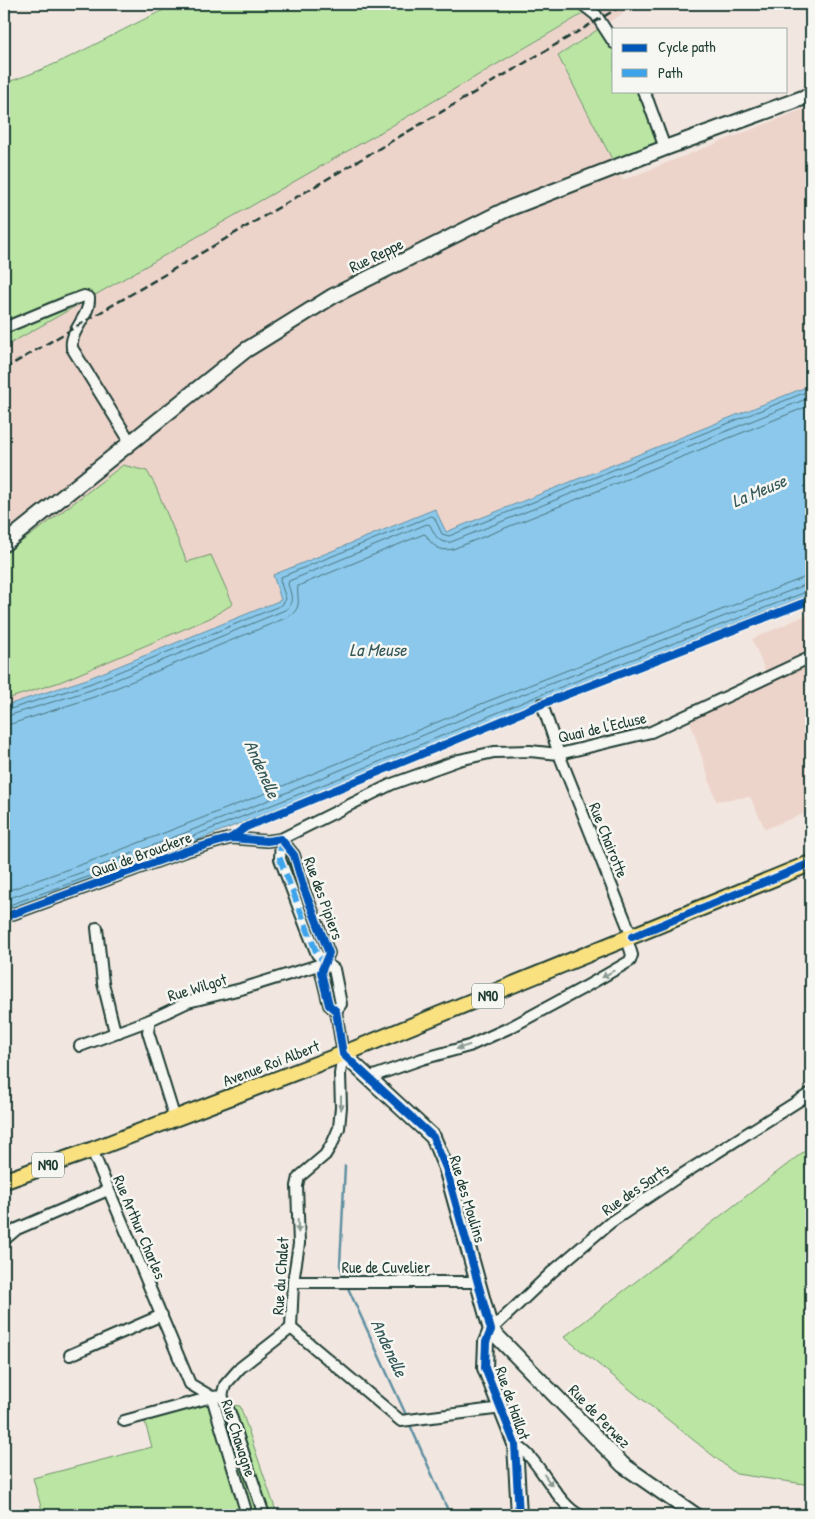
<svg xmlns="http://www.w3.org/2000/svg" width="815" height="1519" viewBox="0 0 815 1519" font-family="'Patrick Hand',sans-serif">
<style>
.built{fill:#edd4cb}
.green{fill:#bae5a2;stroke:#6c916b}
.water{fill:#8bc8eb;stroke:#6090a2}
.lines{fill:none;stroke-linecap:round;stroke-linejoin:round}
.shore{stroke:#4a757d;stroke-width:1}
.stream{stroke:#6090a2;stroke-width:2.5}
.street-casing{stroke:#1f3d34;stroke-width:14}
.secondary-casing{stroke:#1f3d34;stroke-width:18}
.primary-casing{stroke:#1f3d34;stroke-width:19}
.street{stroke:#f6f6f2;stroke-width:10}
.secondary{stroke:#f6f6f2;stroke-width:14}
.primary{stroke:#fae180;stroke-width:15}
.rail{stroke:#1f3d34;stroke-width:2.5;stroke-dasharray:8 4;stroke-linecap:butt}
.quiet{stroke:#3da4eb;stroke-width:6;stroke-dasharray:12 6;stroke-linecap:butt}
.cycleway-casing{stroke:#f6f6f2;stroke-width:11}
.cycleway{stroke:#0057b8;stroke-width:8}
.oneway{fill:#8a9a93}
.labels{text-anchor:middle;stroke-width:5;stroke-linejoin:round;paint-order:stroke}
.shield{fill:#f6f6f2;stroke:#60746d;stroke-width:1}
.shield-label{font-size:15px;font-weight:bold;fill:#1f3d34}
.street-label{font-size:16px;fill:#1f3d34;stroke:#f6f6f2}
.water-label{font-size:18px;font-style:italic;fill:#355959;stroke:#f6f6f2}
</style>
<rect width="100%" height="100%" fill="#f2e7e0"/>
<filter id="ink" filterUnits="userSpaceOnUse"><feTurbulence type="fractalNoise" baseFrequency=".02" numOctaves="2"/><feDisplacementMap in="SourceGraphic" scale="10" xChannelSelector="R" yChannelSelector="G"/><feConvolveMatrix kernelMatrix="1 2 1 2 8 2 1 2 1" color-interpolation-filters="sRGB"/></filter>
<g filter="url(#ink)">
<g class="built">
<path d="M601,4H638L572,45L558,56L623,180L811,106V385L446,532L435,509L274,575L281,600L87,679L4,706V347L388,128Z"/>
<path d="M811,613V811L765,829L750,797L716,801L690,721L770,683L752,639Z"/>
</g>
<g class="green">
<path d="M177,4H575L586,12L388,128L4,347V83C65,65 119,29 177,4Z"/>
<path d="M603,26L614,43V91H643L663,142L613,161L558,56Z"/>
<path d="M123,465L147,471L155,485L187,562L211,555L233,604L210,618L60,682L4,700V554L42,527Z"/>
<path d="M811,1146V1485L736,1474L564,1337Z"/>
<path d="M209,1403L240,1406L276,1511L271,1515H37L43,1514L33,1478L152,1447L144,1419Z"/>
</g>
<path class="water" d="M811,385V594L542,699L347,781L112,874L4,912V706L87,679L281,600L273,575L435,509L446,532Z"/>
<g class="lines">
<g class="shore">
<path d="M4,711L89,684L282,605L286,599L280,580L281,577L431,516L434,517L442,534L449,536L811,390"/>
<path d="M4,717L91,690L285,610C295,603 291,594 288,584L289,581L427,524L430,525C435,535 438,544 451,542L811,397"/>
<path d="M4,725L11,724L94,697L288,617C304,607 296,599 298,586L424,534L426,535C432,546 440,552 453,549L811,405"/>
<path d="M4,892L105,856L261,795L486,702L803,578L811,576"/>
<path d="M4,900L108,863L264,802L488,708L805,585L811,584"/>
<path d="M4,907L110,869L345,776L540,695L811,590"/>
</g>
<g class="stream">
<path d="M287,860L309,920"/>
<path d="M327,970L334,1002"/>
<path d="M345,1166L340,1265L345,1279"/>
<path d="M348,1288L407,1417"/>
<path d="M410,1425L450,1515"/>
</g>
<g class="street-casing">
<g id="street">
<path d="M582,4L596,15L614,43"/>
<path d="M643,91L648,101L665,148"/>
<path d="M4,328L67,302L84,296L89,298C90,317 69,331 72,348L131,443"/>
<path d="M542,704L559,754L632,937"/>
<path d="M281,839L280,859L306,927L317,954L325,963L334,969L341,1004L336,1011"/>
<path d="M13,914L186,851L231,838L267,841L281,839L392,784L459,760L494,752L530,751L559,754L651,732L811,657"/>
<path d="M97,928L103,983L114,1028L119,1032"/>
<path d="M80,1046L150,1020"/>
<path d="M368,1078L422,1059L469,1046L511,1027L585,987L630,961L632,955L627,939"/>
<path d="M175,1119L148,1032L150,1020L188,1002L241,989L325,963"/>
<path d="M92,1150L190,1384L212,1397"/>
<path d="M4,1240L17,1229L108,1190"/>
<path d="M293,1282H478"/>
<path d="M291,1328L401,1421L502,1408"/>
<path d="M491,1330L552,1272L611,1222L675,1179L811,1093"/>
<path d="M70,1355L162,1315"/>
<path d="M222,1396L230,1413L264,1515"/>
<path d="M212,1397L245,1508L243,1515"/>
<path d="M124,1421L212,1397L222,1396L225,1385L240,1368L291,1328L293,1282L299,1244L297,1186L299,1177L325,1155L333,1142L339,1128L341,1107L340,1074L343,1054L336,1011L329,1005L321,972L329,953L304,889L294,855L281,839"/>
<path d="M515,1444C520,1448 526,1452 530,1457C545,1473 561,1507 580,1515"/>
</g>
</g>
<g class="secondary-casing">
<g id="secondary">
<path d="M4,544L246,350L333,296L505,210L665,148L811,95"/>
<path d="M343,1054L433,1137L446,1168L491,1330"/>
<path d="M491,1330L623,1465L695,1515"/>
<path d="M491,1330L486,1342L485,1368L515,1444L519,1515"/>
</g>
</g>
<g class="primary-casing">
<path id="primary" d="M4,1181L92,1150L343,1054L811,863"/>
</g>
<use href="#street" class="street"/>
<use href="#secondary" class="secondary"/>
<use href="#primary" class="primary"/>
<path class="rail" d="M4,369L625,4"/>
<path class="quiet" d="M281,839L280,859L317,954L325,963"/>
<g class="cycleway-casing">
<g id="cycleway">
<path d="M231,838L246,827L542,704L811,600"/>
<path d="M4,917L186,851L231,838L267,841L281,839L294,855L304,889L329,953L321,972L329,1005L336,1011L343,1054L433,1137L446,1168L491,1330L486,1342L485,1368L515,1444L519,1515"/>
<path d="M632,937L811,863"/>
</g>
</g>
<use href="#cycleway" class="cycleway"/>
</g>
<defs><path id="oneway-solid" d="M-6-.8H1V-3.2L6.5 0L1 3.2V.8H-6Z" transform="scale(1.25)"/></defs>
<g class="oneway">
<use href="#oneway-solid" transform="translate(608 974) rotate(149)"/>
<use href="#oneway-solid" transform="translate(463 1047) rotate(163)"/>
<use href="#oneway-solid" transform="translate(341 1103) rotate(90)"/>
<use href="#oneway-solid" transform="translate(298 1226) rotate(87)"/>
<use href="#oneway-solid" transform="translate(548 1480) rotate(54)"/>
</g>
</g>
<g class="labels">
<g class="shield">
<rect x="472" y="983.5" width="32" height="25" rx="4"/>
<rect x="32" y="1152.5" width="32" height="25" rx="4"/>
</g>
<g class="shield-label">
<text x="488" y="1001">N90</text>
<text x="48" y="1170">N90</text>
</g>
<g class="street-label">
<text transform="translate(376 255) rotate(-26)" y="6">Rue Reppe</text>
<text transform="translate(602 727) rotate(-13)" y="6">Quai de l'Ecluse</text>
<text transform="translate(609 840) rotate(68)" y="6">Rue Chairotte</text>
<text transform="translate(141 854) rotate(-20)" y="6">Quai de Brouckere</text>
<text transform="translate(324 898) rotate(70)" y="6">Rue des Pipiers</text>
<text transform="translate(197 987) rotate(-17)" y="6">Rue Wilgot</text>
<text transform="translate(271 1063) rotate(-21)" y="6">Avenue Roi Albert</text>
<text transform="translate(635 1189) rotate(-35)" y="6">Rue des Sarts</text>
<text transform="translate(468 1199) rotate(73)" y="6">Rue des Moulins</text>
<text transform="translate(140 1227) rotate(67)" y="6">Rue Arthur Charles</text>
<text x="386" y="1273">Rue de Cuvelier</text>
<text transform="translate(280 1276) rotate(-86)" y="6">Rue du Chalet</text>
<text transform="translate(513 1403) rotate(71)" y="6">Rue de Haillot</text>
<text transform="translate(600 1416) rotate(46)" y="6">Rue de Perwez</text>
<text transform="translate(239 1438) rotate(72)" y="6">Rue Chawagne</text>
</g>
<g class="water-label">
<text transform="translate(759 491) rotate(-23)" y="6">La Meuse</text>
<text x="378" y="656">La Meuse</text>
<text transform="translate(262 769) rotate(66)" y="6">Andenelle</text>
<text transform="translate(389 1348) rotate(65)" y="6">Andenelle</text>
</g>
</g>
<rect width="815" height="1519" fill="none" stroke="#f6f6f2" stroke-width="20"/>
<rect x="10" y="10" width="795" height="1499" fill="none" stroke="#1f3d34" stroke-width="2" filter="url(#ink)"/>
<rect x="612" y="28" width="175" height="65" fill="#f6f6f2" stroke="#a0aca6"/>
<rect x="622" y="44" width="25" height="8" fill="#0057b8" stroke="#a0aca6"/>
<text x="658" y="52" font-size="15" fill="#1f3d34">Cycle path</text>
<rect x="622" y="69" width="25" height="8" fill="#3da4eb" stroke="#a0aca6"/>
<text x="658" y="78" font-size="15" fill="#1f3d34">Path</text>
</svg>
